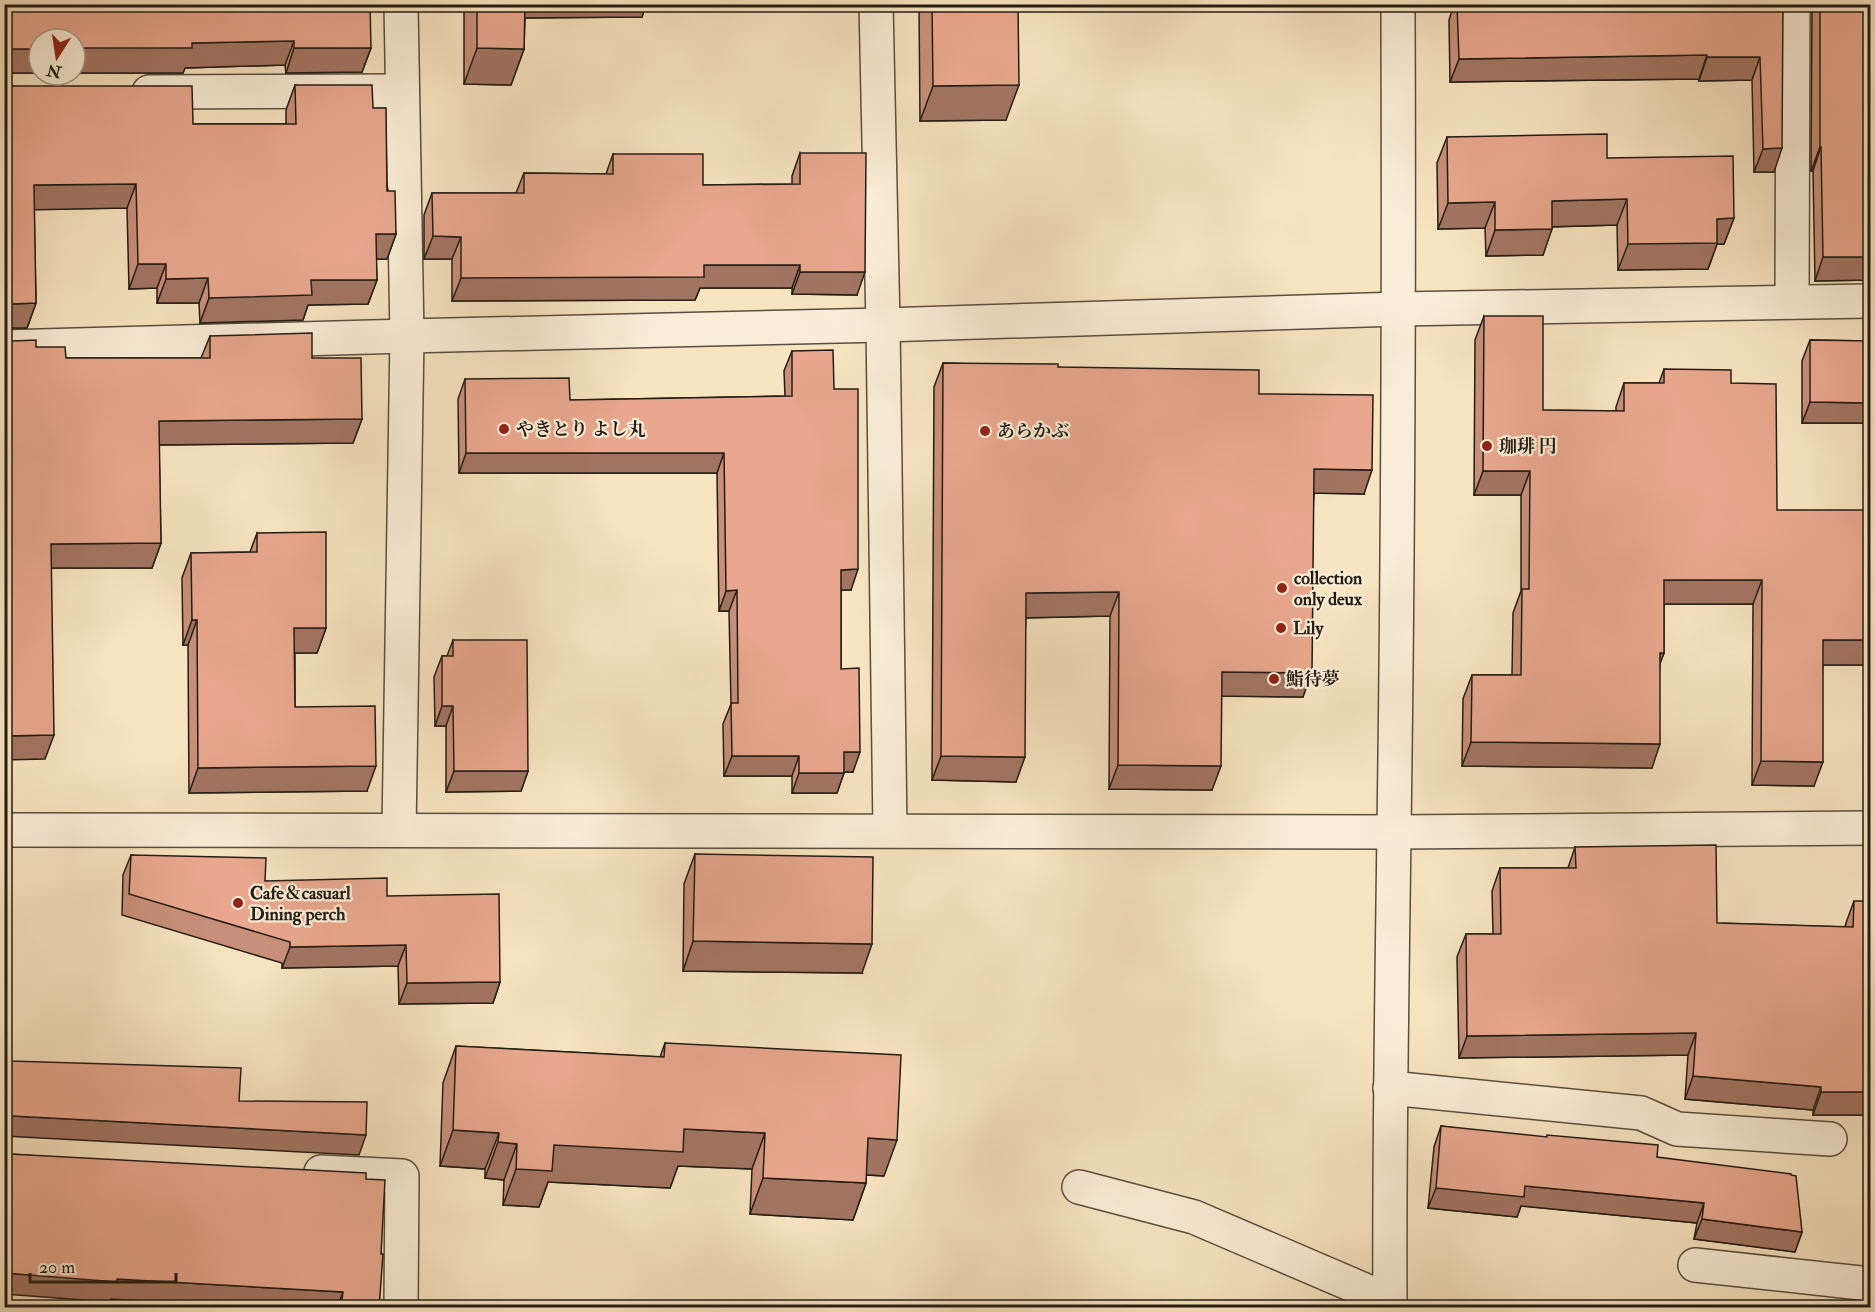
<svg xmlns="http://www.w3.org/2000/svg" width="1875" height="1312" viewBox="0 0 1875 1312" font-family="'IM FELL Double Pica','Noto Serif JP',serif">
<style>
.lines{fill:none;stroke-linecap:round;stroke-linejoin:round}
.minor-casing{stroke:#594e3f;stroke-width:36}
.minor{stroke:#faedd7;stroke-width:33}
.wall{fill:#c8907a;stroke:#241c14;stroke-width:1.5}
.shaded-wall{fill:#a27563;stroke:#241c14;stroke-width:1.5}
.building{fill:#e8a78e;stroke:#241c14;stroke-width:1.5}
.poi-dot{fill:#8f2418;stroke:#faedd7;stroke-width:2}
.labels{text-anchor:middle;stroke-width:4.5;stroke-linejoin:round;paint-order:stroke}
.poi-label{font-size:18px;font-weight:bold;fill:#241c14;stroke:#faedd7;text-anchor:start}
</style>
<rect width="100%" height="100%" fill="#f7e4c1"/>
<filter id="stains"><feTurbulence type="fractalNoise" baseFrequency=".00333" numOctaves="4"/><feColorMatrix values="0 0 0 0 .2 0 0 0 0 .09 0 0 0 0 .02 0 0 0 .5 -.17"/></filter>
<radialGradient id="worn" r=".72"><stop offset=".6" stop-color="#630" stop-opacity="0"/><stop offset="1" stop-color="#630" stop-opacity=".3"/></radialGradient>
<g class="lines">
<g class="minor-casing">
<g id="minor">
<path d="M876,4L883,325L890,830"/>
<path d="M149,92L402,91"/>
<path d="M1792,302L1793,4"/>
<path d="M4,347L407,336L883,325L1399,309L1870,301"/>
<path d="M4,830L1394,832L1870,828"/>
<path d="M399,830L407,336L401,4"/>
<path d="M1390,1088L1641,1113L1677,1129L1830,1139"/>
<path d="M321,1172L402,1176L401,1308"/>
<path d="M1079,1187L1194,1217L1390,1301"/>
<path d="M1695,1265L1870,1284"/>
<path d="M1390,1308C1389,1148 1392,989 1394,830C1398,555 1399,280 1398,4"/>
</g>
</g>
<use href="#minor" class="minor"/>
</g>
<g class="wall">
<path d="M4,4L371,48L362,72L286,73L285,65L185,68L183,73H4Z"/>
<path d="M464,4H646L642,17L525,18L524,49L511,85L464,84Z"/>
<path d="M919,4H1018L1006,120L920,121Z"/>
<path d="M1454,4H1783L1774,172H1754L1752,80L1699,81V79L1450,82L1449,20Z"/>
<path d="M1812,4H1870V280L1815,281L1813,171H1811Z"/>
<path d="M4,84L193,124H286V110L295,85L373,108L396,234L387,259H376L377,280L368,304L308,305L303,320L200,323L199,303H157V288L129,289L127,208L34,209L36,303L27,328H4Z"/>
<path d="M1447,137L1607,158L1734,218L1724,244H1717L1708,269L1618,270L1617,225L1552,227L1543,255L1486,256L1485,228L1438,229L1437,163Z"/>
<path d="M800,153L857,295L792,294V288H700L695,300L452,301V259H424V215L432,193H516L524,173L606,174L613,154L703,185L792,184V176Z"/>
<path d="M1484,316L1543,410L1616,411V407L1624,383H1659L1664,369L1731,383L1777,510L1870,665H1823L1814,786L1752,785L1753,604H1664V653L1660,663L1652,768L1462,766L1463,699L1472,675H1512L1513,613L1521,591V495H1474L1475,340Z"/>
<path d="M210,336L312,358L362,419L353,443L159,445L161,543L152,568H51L45,759L36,347L66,358H201Z"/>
<path d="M1810,340L1870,341V423H1802V361Z"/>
<path d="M792,351L834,389L851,590H841V669L853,772H844L837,793H792V776H724L723,724L731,704L729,611H719L717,473H459L458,399L465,379L570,400L785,396L784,371Z"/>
<path d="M943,363L1058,367L1259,394L1364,494L1314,493L1303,697L1221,696L1212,790L1109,789L1110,616L1026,618L1016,782L932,780L934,387Z"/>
<path d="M257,533L326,628L317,653H295V707L367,791L189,793L188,645H183L182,578L191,553L250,552Z"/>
<path d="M453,640L528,771L521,791L446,792V726H435L434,677L442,656H447Z"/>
<path d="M1575,847L1717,923L1845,927L1846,923L1854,901L1870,1115H1813V1110L1685,1099L1688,1055L1459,1058L1457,957L1466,934H1493L1492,891L1500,868H1568Z"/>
<path d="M695,854L862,973L683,971L684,884Z"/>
<path d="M131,855L265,881L387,896L500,982L493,1003L399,1004L398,966L282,968V963L122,915L123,875Z"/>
<path d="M665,1043L884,1176L866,1175V1183L853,1220L750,1214L752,1169L678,1166L670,1188L548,1182L539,1207L503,1205L504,1180L485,1178V1169L440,1166L443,1083L456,1046L660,1057Z"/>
<path d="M1441,1126L1657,1157L1802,1232L1795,1252L1694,1239L1697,1223L1521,1206L1517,1217L1428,1208L1434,1147Z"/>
<path d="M10,1154L366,1179L381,1254L379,1308H262L111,1299L110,1302Z"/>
</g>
<g class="shaded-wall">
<path d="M516,4H646L642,17L512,18Z"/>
<path d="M294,41L285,65L185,68L183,73H75V48L192,43Z"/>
<path d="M294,48H371L362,72L286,73Z"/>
<path d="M477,48L524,49L511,85L464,84Z"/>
<path d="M13,49H39V73H4V51Z"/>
<path d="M1707,55L1699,79L1450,82L1459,59Z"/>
<path d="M1707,57H1760L1752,80L1699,81Z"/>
<path d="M1019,85L1006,120L920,121L933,86Z"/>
<path d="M1820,147H1821L1813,171H1811Z"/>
<path d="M1782,148L1774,172H1754L1763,149Z"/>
<path d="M136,184L127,208L25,210L34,185Z"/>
<path d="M1627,199L1617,225L1542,227L1552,201Z"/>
<path d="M1495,202L1485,228L1438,229L1448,203Z"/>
<path d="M1734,218L1724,244H1717L1708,269L1618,270L1628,244L1717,219Z"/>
<path d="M1552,229L1543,255L1486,256L1495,230Z"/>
<path d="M376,234H396L387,259H367Z"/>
<path d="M433,236L461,237L452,259H424Z"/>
<path d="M1823,257H1870V280L1815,281Z"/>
<path d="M138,264H166L157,288L129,289Z"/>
<path d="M704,265H800L792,288H700L695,300L452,301L461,278Z"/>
<path d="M800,272H865L857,295L792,294Z"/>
<path d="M208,278L199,303H157L166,279Z"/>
<path d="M311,280H377L368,304L308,305L303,320L200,323L209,298Z"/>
<path d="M36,303L27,328H4V306L12,304Z"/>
<path d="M1810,402L1870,403V423H1802Z"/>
<path d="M362,419L353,443L150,445L159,421Z"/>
<path d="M466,453H724L717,473H459Z"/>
<path d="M1314,469L1372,470L1364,494L1305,493Z"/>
<path d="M1483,471H1530L1521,495H1474Z"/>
<path d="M161,543L152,568H42L51,544Z"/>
<path d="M858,569L851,590H834L841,570Z"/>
<path d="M1664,580H1762L1753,604H1655Z"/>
<path d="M737,590L729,611H719L726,591Z"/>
<path d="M1119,592L1110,616L1017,618L1026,593Z"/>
<path d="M192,620H197L188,645H183Z"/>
<path d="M294,628H326L317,653H285Z"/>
<path d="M1823,640H1870V665H1815Z"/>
<path d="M1660,653H1664L1655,677Z"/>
<path d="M1222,672L1312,673L1303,697L1213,696Z"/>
<path d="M442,706H453L446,726H435Z"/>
<path d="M54,735L45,759L4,760V736Z"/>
<path d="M1471,742L1660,744L1652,768L1462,766Z"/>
<path d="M844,752H860L853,772H836Z"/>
<path d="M732,756H799L792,776H724Z"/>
<path d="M941,756L1025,757L1016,782L932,780Z"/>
<path d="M1761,761L1823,762L1814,786L1752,785Z"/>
<path d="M1118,765L1221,766L1212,790L1109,789Z"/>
<path d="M376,766L367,791L189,793L198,768Z"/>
<path d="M454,771H528L521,791L446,792Z"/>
<path d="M799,773H844L837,793H792Z"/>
<path d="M693,941L872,944L862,973L683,971Z"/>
<path d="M406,945L398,966L282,968L290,947Z"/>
<path d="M500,982L493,1003L399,1004L407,983Z"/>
<path d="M1696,1033L1688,1055L1459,1058L1467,1036Z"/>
<path d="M1693,1076L1821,1087L1813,1110L1685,1099Z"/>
<path d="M1821,1092H1870V1115H1813Z"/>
<path d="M12,1116L366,1135L359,1155L4,1136V1118Z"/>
<path d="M684,1129L765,1133L752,1169L678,1166L670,1188L548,1182L539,1207L503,1205L516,1169L554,1145Z"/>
<path d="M453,1130L499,1133L485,1169L440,1166Z"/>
<path d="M868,1138L897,1140L884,1176L854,1174Z"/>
<path d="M498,1142L517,1144L504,1180L485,1178Z"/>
<path d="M763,1178L866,1183L853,1220L750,1214Z"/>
<path d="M1525,1186L1704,1203L1697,1223L1521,1206L1517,1217L1428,1208L1436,1188Z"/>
<path d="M1702,1219L1802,1232L1795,1252L1694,1239Z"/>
<path d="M4,1273L117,1279L343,1292L337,1308H262L111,1299L110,1302L4,1294Z"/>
</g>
<g class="building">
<path d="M4,4H370L371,48H294V41L192,43V48H75V39H39V49H13L4,51Z"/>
<path d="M477,4H525L524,49L477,48Z"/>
<path d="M932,4H1018L1019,85L933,86Z"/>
<path d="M1457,4H1783L1782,148L1763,149L1760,57H1707V55L1459,59Z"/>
<path d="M1820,4H1870V257H1823L1821,147H1820Z"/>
<path d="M4,84L13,86H192L193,124H296L295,85H372L373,108H386L387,191H395L396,234H376L377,280H311L312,295L209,298L208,278L166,279V264H138L136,184L34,185L36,303L12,304L4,306Z"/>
<path d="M1607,134V158L1733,156L1734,218L1717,219V243L1628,244L1627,199L1552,201V229L1495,230V202L1448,203L1447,137Z"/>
<path d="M800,153H866L865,272H800V265H704V277L461,278V237L433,236L432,193H524V173L613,174V154H703V185L800,184Z"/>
<path d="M1484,316H1543V410L1624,411V383H1664V369L1731,370V383L1776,384L1777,510H1870V640H1823V762L1761,761L1762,580H1664V653H1660V744L1471,742L1472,675H1521L1522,589H1529L1530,471H1483Z"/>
<path d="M312,333V358H361L362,419L159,421L161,543L51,544L54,735L4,736V339L13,341L36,340V347H65L66,358H210V336Z"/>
<path d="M1810,340L1870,341V403L1810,402Z"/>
<path d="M833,350L834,389H858V569L841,570V669L859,668L860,752H844V773H799V756H732L731,703H738L737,590L726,591L724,453H466L465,379L569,378L570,400L792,396V351Z"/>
<path d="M943,363L1058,364V367L1259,370V394L1373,395L1372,470L1314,469L1312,673L1222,672L1221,766L1118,765L1119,592L1026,593L1025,757L941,756Z"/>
<path d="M326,532V628H294L295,707L375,706L376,766L198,768L197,620H192L191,553L257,552V533Z"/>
<path d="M453,640H527L528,771H454L453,706H442V656H453Z"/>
<path d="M1716,845L1717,923L1853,927L1854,901H1870V1092H1821V1087L1693,1076L1696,1033L1467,1036L1466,934H1501L1500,868H1576L1575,847Z"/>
<path d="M695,854L873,857L872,944L693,941Z"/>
<path d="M131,855L266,858L265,881L387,878V896L499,894L500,982L407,983L406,945L290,947V942L129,894Z"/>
<path d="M665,1043L901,1055L897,1140L868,1138L866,1183L763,1178L765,1133L684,1129L683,1152L554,1145L552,1171L516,1169L517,1144L498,1142L499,1133L453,1130L456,1046L664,1057Z"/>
<path d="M4,1044L11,1045L10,1061L241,1068L239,1101L367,1102L366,1135L12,1116L4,1118Z"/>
<path d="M1441,1126L1547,1137V1135L1658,1145L1657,1157L1791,1174V1175L1796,1176L1802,1232L1702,1219L1704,1203L1525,1186L1524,1197L1436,1188Z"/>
<path d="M4,1152L10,1154L366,1173V1179L385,1180L381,1254H383L379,1308H341L343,1292L117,1279V1282L4,1273Z"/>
<path d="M1225,1301L1290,1308H1225Z"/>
<path d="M1858,1303V1308H1713V1306Z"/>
</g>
<g class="poi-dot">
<circle cx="504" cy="429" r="6"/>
<circle cx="985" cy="431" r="6"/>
<circle cx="1487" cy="446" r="6"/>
<circle cx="1282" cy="588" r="6"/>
<circle cx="1281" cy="628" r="6"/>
<circle cx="1274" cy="679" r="6"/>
<circle cx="238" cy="903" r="6"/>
</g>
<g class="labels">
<g class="poi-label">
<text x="516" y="435">やきとり よし丸</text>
<text x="997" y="437">あらかぶ</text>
<text x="1499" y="452">珈琲 円</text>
<text x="1294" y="584">collection<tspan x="1294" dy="21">only deux</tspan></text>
<text x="1293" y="634">Lily</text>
<text x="1286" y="685">鮨待夢</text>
<text x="250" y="899">Cafe＆casuarl<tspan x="250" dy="21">Dining perch</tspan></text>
</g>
</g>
<rect width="1875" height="1312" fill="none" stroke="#f7e4c1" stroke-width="24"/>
<rect x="6" y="6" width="1863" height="1300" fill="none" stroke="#241c14" stroke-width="3"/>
<rect x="12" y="12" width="1851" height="1288" fill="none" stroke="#241c14" stroke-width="1.5"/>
<g transform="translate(57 57) rotate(192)"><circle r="28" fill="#faedd7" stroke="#a49989" stroke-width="1.5"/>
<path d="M0-4.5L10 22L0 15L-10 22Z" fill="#8f2418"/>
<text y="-9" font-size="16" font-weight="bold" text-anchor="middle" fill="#241c14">N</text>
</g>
<path d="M30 1273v9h146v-9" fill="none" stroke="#241c14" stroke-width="3"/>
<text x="39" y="1273" font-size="18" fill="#241c14" stroke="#faedd7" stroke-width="4.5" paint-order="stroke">20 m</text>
<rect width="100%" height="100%" filter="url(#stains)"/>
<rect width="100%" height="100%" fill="url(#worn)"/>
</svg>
